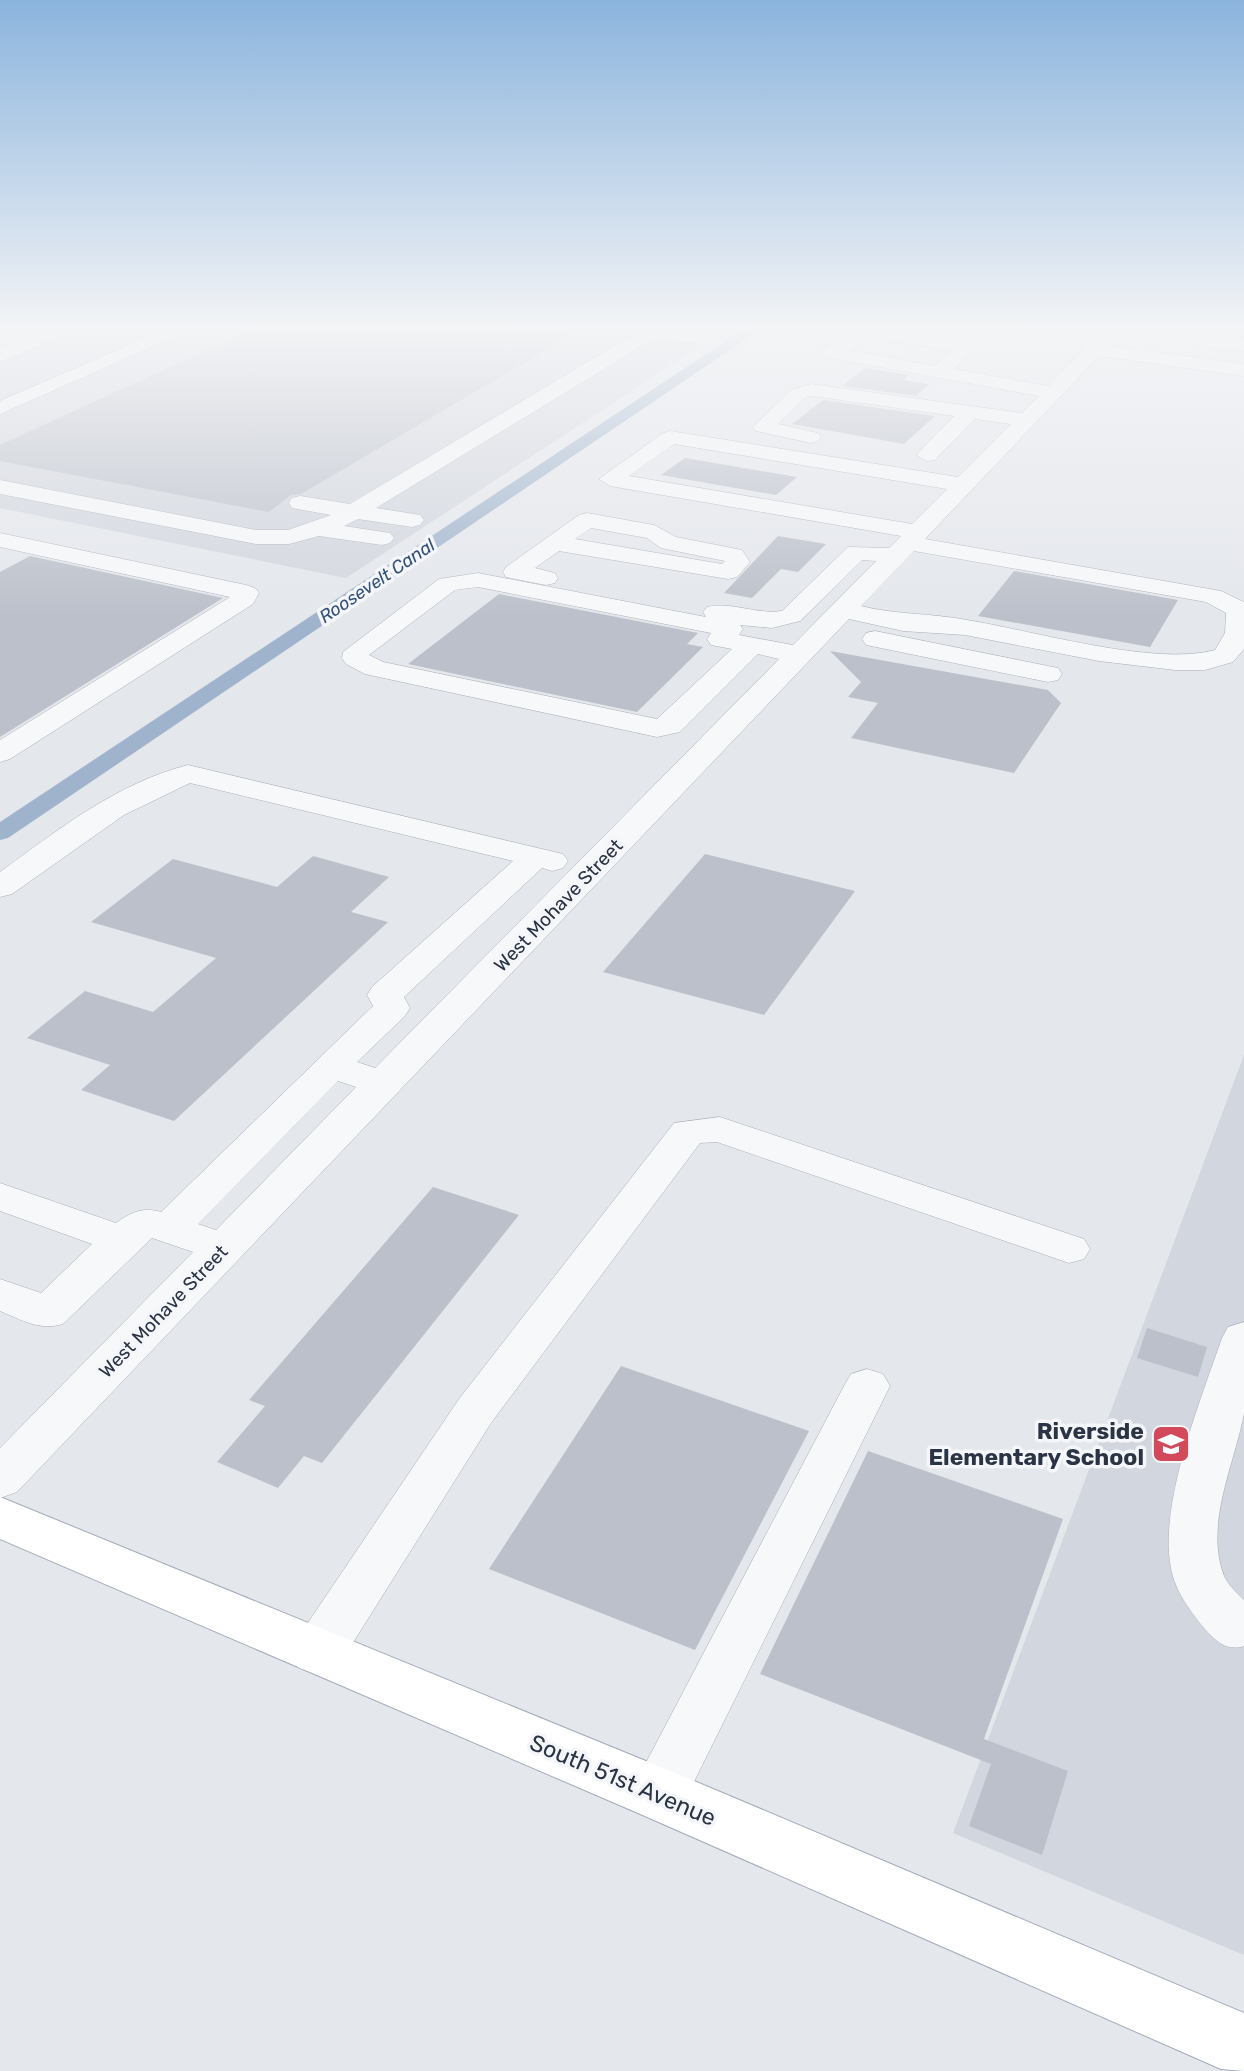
<svg xmlns="http://www.w3.org/2000/svg" width="1244" height="2071" viewBox="0 0 1244 2071" font-family="Rubik,sans-serif">
<style>
.built{fill:#d2d6de}
.lines{fill:none;stroke-linecap:round;stroke-linejoin:round}
.canal{fill:#9fb4cc;fill-rule:evenodd}
.building{fill:#bbc0ca}
.minor-casing{stroke:#a9aeb7;stroke-width:1}
.major-casing{stroke:#a3abb8;stroke-width:2}
.minor{fill:#f7f8fa;fill-rule:evenodd}
.major{fill:#fff;fill-rule:evenodd}
.labels{text-anchor:middle;stroke-width:7;stroke-linejoin:round;paint-order:stroke}
.far-water-label{font-size:18px;font-style:italic;fill:#34527a;stroke:#f4f6f9}
.street-label{font-size:19px;fill:#2b3445;stroke:#f4f6f9}
.near-poi-label{font-size:23px;font-weight:bold;fill:#2b3445;stroke:#f4f6f9;text-anchor:end}
.near-street-label{font-size:23px;fill:#2b3445;stroke:#f4f6f9}
</style>
<rect width="100%" height="100%" fill="#e4e7ec"/>
<g class="built">
<path d="M80,329H726L346,578L0,508V361Z"/>
<path d="M1244,1055V1955L953,1833Z"/>
</g>
<g class="lines">
<path class="canal" d="M744,329H761L8,838L0,840V822Z"/>
</g>
<g class="building">
<path d="M253,329H582L301,494L291,495L269,512L0,461V445Z"/>
<path d="M865,368L909,375L903,380L929,384L916,396L842,386Z"/>
<path d="M823,400L935,416L904,444L792,424Z"/>
<path d="M685,458L797,477L776,495L661,475Z"/>
<path d="M778,536L826,544L798,572L781,569L752,598L724,593Z"/>
<path d="M30,556L223,598L0,737V572Z"/>
<path d="M1014,571L1178,600L1150,647L978,616Z"/>
<path d="M499,594L698,633L687,644L703,647L637,712L408,664Z"/>
<path d="M830,651L1048,690L1061,703L1014,773L851,738L878,703L848,697L861,682Z"/>
<path d="M705,854L855,891L764,1015L603,972Z"/>
<path d="M313,856L389,877L351,912L388,922L174,1121L81,1090L110,1065L27,1038L85,991L153,1012L216,958L91,922L173,859L277,887Z"/>
<path d="M433,1187L519,1215L322,1463L304,1456L278,1488L217,1462L265,1406L249,1400Z"/>
<path d="M1147,1328L1207,1347L1198,1377L1137,1358Z"/>
<path d="M621,1366L809,1431L695,1650L489,1569Z"/>
<path d="M868,1451L1063,1519L984,1739L1068,1771L1042,1855L969,1826L991,1764L760,1674Z"/>
</g>
<g class="lines">
<g class="minor-casing">
<g id="minor">
<path d="M49,329H75L0,362V349Z"/>
<path d="M166,329H191L0,414V401Z"/>
<path d="M643,329H678L707,334L709,338L700,344L656,337L376,508L420,515L424,520L420,525L412,527L358,519L344,526L390,533L394,538L390,543L382,545L319,536L289,544H256L0,494V480L256,530H288L331,515L292,508L289,503L292,498L300,496L350,504Z"/>
<path d="M858,329H883L963,341L973,349L954,369L1048,386L1104,329H1124L1109,346L1244,364V376L1099,356L925,539L1221,591L1244,602V649L1233,662L1205,670H1175L1099,661L965,635L903,631L849,619L17,1492L0,1498V1448L193,1252L152,1238L63,1324C39,1331 22,1320 0,1311V1279L41,1293L92,1244L0,1211V1183L116,1223C132,1212 142,1207 161,1212L373,1006L367,995L372,987L513,861L190,783L124,815L12,894L0,897V872C58,830 117,783 188,765L563,854L568,861L563,868L552,871L542,868L404,997L410,1008L405,1016L357,1062L375,1068L779,659L758,654L680,732L657,737L365,674L346,664L342,658L343,652L439,579L478,573L706,617L703,612L707,607C731,601 757,615 782,611L848,547L889,548L901,536L610,486L599,479L663,433L670,431L958,477L1011,424L975,419L935,460L927,461L916,455L954,416L812,396L805,398L778,424L818,433L821,437L818,441L811,443L756,431L753,427L791,390L811,384L1022,413L1039,396L825,357L823,353L825,349L851,331ZM870,338L951,350H952L935,366L848,350L862,340ZM674,444L947,489L912,524L629,476ZM914,551L1206,602L1226,613L1225,633L1215,650C1155,667 1030,630 967,620C931,613 896,615 861,606ZM862,560L876,561L793,645L739,635L743,629L740,625L772,628L800,621ZM478,587L711,633L707,639L711,645L732,649L657,719L383,662L369,655L455,590ZM338,1081L356,1087L216,1230L198,1224Z"/>
<path d="M1197,329H1216L1211,336L1244,339V351L1191,344L1189,340Z"/>
<path d="M587,513L654,525L676,537L742,550L750,562L737,577L728,579L559,551L535,568L555,573L558,578L555,583L546,585L506,577L503,572L506,567L579,515ZM591,528L647,538L661,548L725,561L722,564L575,539Z"/>
<path d="M0,533L246,585L255,588L259,593L253,604L10,759L0,762V740L230,597L0,547Z"/>
<path d="M875,631L1048,666L1058,668L1062,674L1058,680L1048,682L866,645L862,639L866,633Z"/>
<path d="M720,1117L1084,1239L1090,1249L1084,1259L1069,1263L717,1142L700,1143L491,1423L337,1668L318,1674L299,1668L292,1652L299,1636L459,1399L674,1123Z"/>
<path d="M1244,1322C1244,1351 1244,1385 1244,1413C1235,1463 1204,1524 1224,1576C1228,1585 1237,1593 1244,1600V1646C1226,1652 1215,1640 1204,1628C1188,1608 1173,1588 1170,1562C1161,1498 1201,1399 1222,1338L1228,1327Z"/>
<path d="M867,1369L883,1374L890,1386L679,1812L659,1820L639,1812L631,1794L639,1776L844,1386L851,1374Z"/>
</g>
</g>
<g class="major-casing">
<path id="major" d="M0,1497L680,1775L1244,2013V2071L1221,2069L638,1813L0,1539Z"/>
</g>
<use href="#minor" class="minor"/>
<use href="#major" class="major"/>
</g>
<linearGradient id="sky" x2="0" y2="1"><stop stop-color="#8bb4dd"/><stop offset="0.53" stop-color="#f3f4f6"/><stop offset="1" stop-color="#f3f4f6" stop-opacity="0"/></linearGradient>
<rect width="1244" height="619" fill="url(#sky)"/>
<defs>
<g id="school-square" transform="scale(2.0125)"><rect x="-9" y="-9" width="18" height="18" rx="4" fill="#d1495b" stroke="#f4f6f9"/><path d="M0-5L7-2L0 1L-7-2ZM-4 1L0 2.5L4 1V4Q0 6-4 4Z" fill="#fff"/></g>
</defs>
<g fill-rule="evenodd">
<use href="#school-square" x="1171" y="1444"/>
</g>
<g class="labels">
<g class="far-water-label">
<text transform="translate(377 581) rotate(-34)" y="6">Roosevelt Canal</text>
</g>
<g class="street-label">
<text transform="translate(558 905) rotate(-46)" y="7">West Mohave Street</text>
<text transform="translate(163 1311) rotate(-46)" y="7">West Mohave Street</text>
</g>
<g class="near-poi-label">
<text x="1144" y="1439">Riverside<tspan x="1144" dy="26">Elementary School</tspan></text>
</g>
<g class="near-street-label">
<text transform="translate(623 1780) rotate(23)" y="8">South 51st Avenue</text>
</g>
</g>
</svg>
